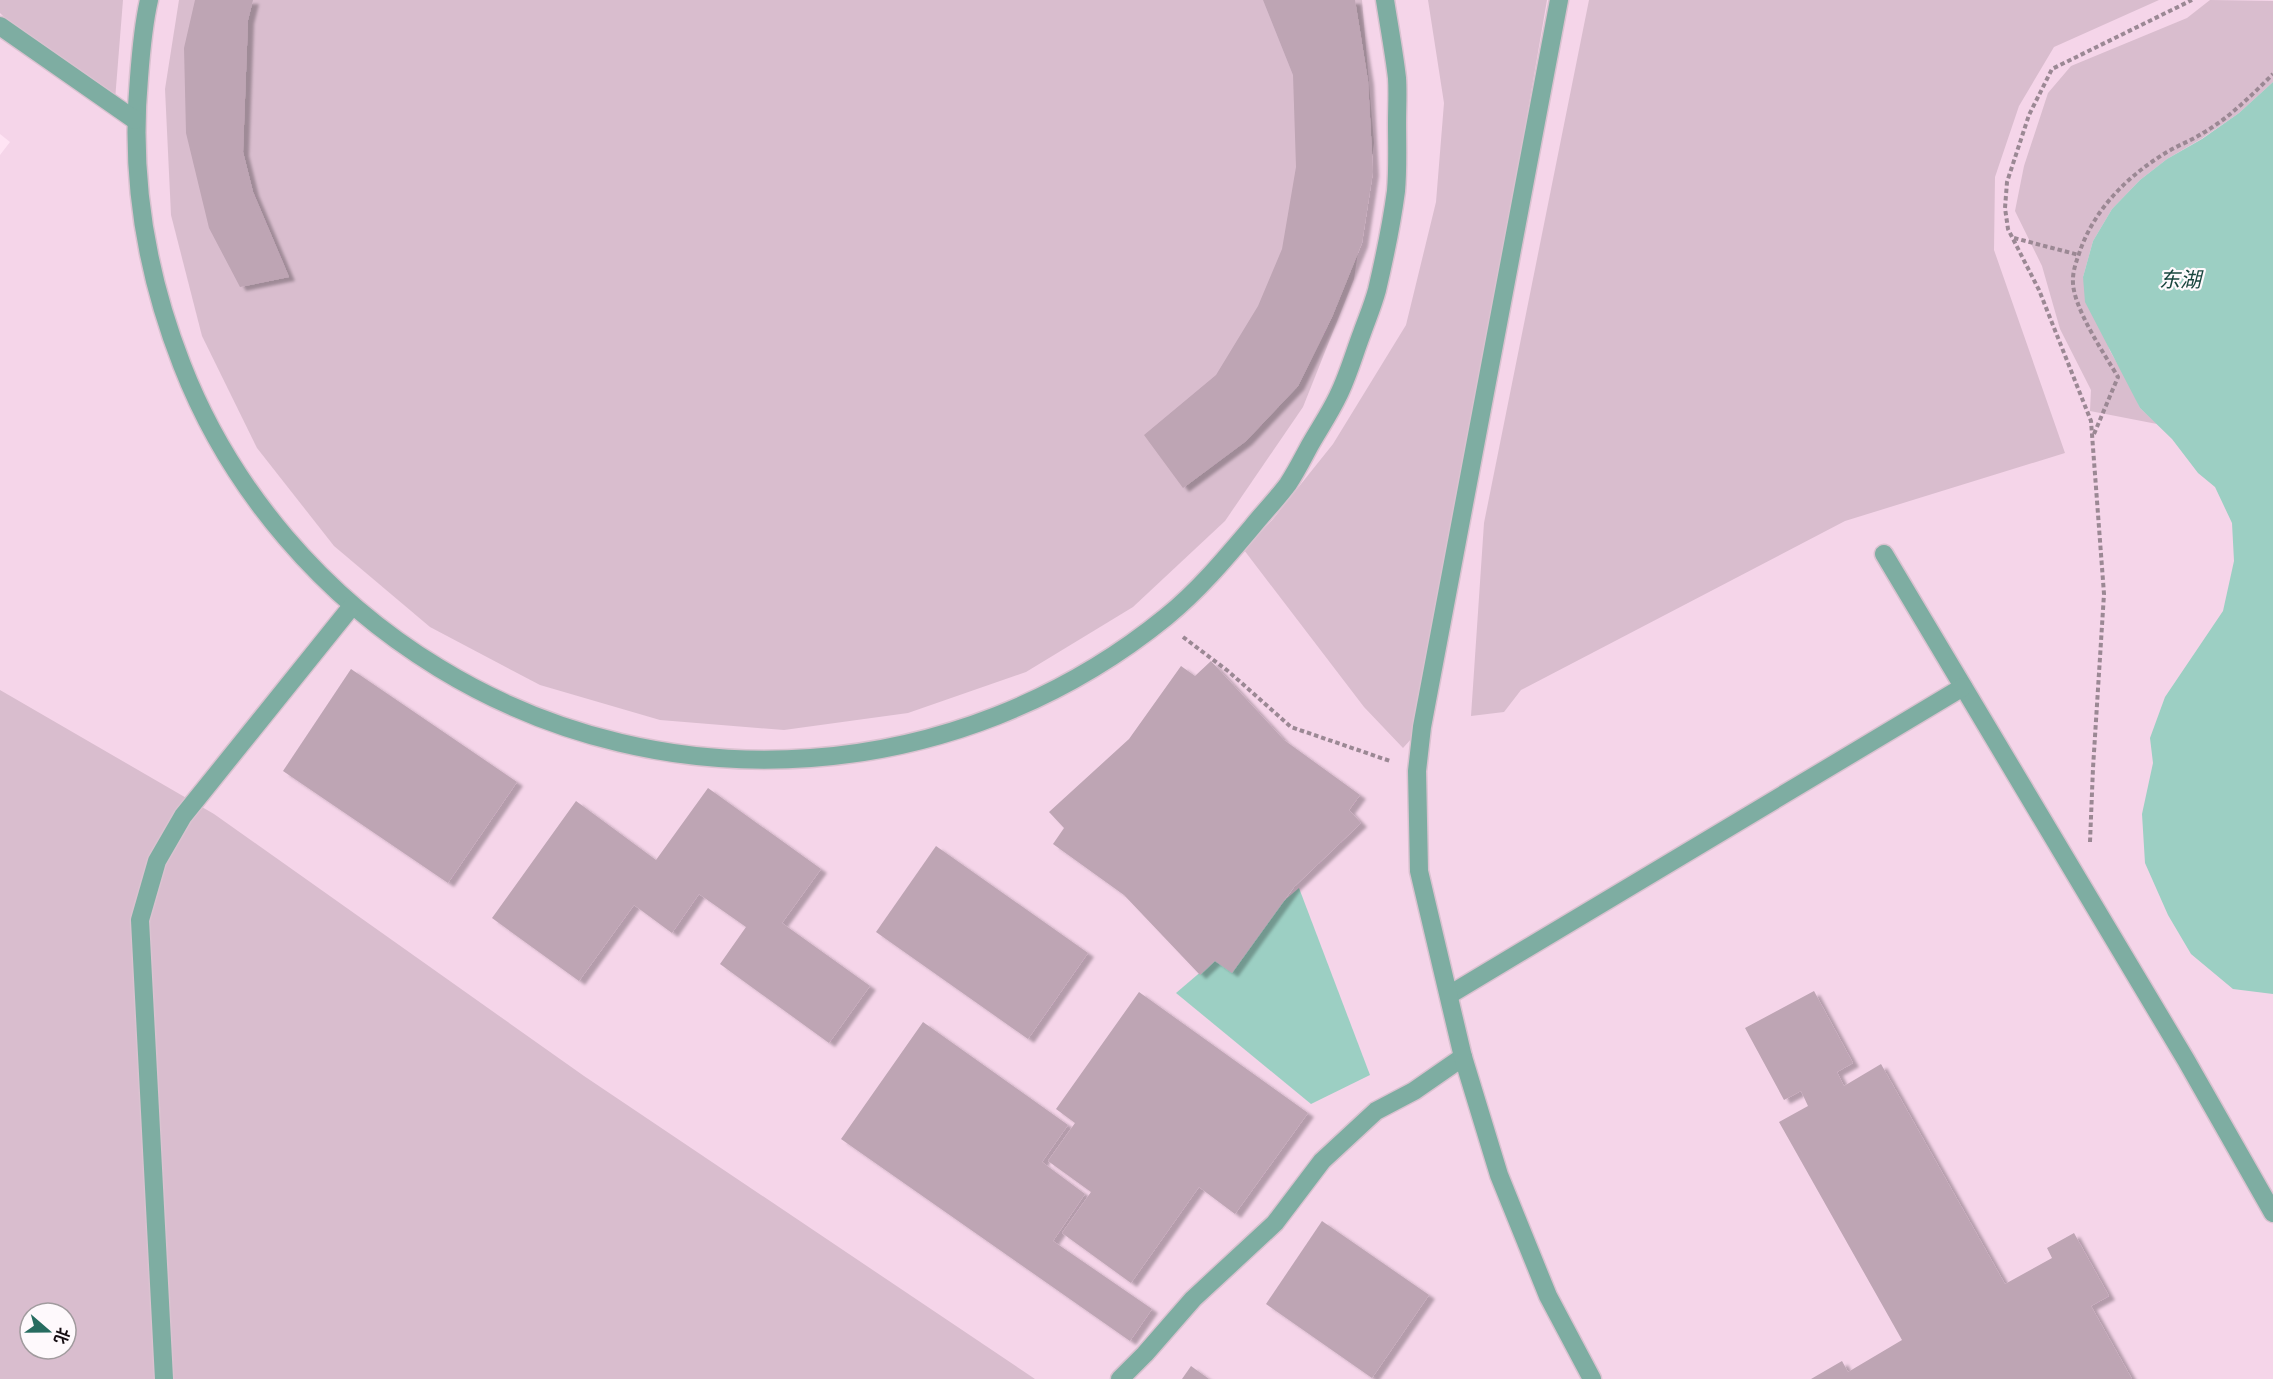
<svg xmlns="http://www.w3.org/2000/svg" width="2273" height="1379" viewBox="0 0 2273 1379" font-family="Ubuntu,'Noto Sans SC',sans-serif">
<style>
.built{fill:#f5d5e9;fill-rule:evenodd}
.green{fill:#d9bdce;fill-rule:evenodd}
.water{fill:#9ccfc3}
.building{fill:#bea5b4;filter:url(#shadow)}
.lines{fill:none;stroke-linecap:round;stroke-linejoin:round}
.service-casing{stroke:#dac2d0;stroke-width:21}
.minor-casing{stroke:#dac2d0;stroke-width:21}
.path{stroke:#9b8894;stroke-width:4;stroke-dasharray:4.5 3;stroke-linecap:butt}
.service{stroke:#7eada2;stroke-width:18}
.minor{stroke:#7eada2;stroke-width:18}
.labels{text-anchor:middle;stroke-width:4.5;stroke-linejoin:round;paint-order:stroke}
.water-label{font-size:21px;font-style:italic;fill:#18453d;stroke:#fef9fc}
</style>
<defs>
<filter id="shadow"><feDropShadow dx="6" dy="4" stdDeviation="1.5" flood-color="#0004"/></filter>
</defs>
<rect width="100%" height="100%" fill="#ffe4f4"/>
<path class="built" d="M0,0H2273V1379H0V155L10,142L0,134ZM30,1313H66V1349H30Z"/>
<g class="green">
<path d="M0,0H123L115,100L90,101L0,13Z"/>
<path d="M179,0H1362L1374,143L1354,279L1303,407L1225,521L1133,607L1026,672L908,713L784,730L660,720L540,685L430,627L334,546L257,448L202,336L171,215L165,89Z"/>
<path d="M1428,0H1547L1422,727L1403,748L1364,707L1244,550L1273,519L1333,444L1406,325L1436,202L1444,103Z"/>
<path d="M1589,0H2159L2054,47L2019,106L1995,177L1994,250L2065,453L1845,521L1521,690L1504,712L1471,716L1484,523Z"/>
<path d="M2210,0L2273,1V82L2239,113L2201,139L2167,159L2140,180L2112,209L2093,241L2083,277L2110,351L2127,380L2140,408L2157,424L2090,411L2091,390L2060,329L2042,266L2015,211L2024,166L2048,93L2071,66L2187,18Z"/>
<path d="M0,690L214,814L584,1076L1035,1379H0ZM30,1313H66V1349H30Z"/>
</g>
<g class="water">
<path d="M2273,82V994L2233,989L2191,954L2168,915L2145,863L2142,814L2153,763L2150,738L2165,697L2223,611L2234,561L2232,523L2215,487L2198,473L2172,439L2140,408L2085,302L2083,277L2093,241L2112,209L2140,180L2167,159L2202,139L2239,113Z"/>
<path d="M1299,888L1370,1075L1311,1104L1176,993Z"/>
</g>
<g class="building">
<path d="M195,0H253L248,20L243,152L253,192L289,277L240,287L209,228L186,133L184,48Z"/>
<path d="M1263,0H1355L1368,81L1373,172L1362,243L1332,317L1298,386L1246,441L1183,488L1144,435L1216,375L1258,306L1282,249L1296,167L1293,75Z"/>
<path d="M1211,661L1284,740L1360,795L1349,810L1361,823L1294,887L1232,973L1215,961L1200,975L1124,895L1053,844L1064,828L1049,812L1129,739L1181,666L1195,676Z"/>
<path d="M351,669L517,782L448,883L283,771Z"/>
<path d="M708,788L821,869L782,923L870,986L829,1043L720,964L746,927L699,894L672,933L634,905L579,981L492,918L576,801L656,860Z"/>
<path d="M936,846L1088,953L1028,1039L876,932Z"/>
<path d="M1814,991L1853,1063L1837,1072L1844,1086L1881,1064L2005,1284L2052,1258L2047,1248L2074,1233L2109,1296L2091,1306L2132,1379H1811L1842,1361L1848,1372L1902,1340L1779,1122L1808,1106L1801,1091L1784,1100L1745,1028Z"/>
<path d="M1139,992L1308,1113L1235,1214L1199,1187L1131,1283L1062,1233L1091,1192L1048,1161L1075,1123L1056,1109Z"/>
<path d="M923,1022L1068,1125L1042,1162L1085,1194L1053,1241L1152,1309L1130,1341L841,1139Z"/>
<path d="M1322,1221L1429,1295L1372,1378L1266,1304Z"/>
<path d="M1191,1366L1209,1379H1182Z"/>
</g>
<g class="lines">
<g class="service-casing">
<g id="service">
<path d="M149,0C143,26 141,51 139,78C130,176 146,273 182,365C231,491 324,598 439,668C668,808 959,785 1166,617C1198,591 1225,559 1252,527C1263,513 1277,499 1288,484C1296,472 1303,458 1310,445C1319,429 1330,413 1338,396C1348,376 1354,354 1362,333C1367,319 1373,305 1377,290C1384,260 1392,221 1396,191C1398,169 1397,145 1397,123C1397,108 1398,93 1397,78C1394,52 1389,26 1385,0"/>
<path d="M0,26L135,120"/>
<path d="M1884,554L2186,1060L2273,1213"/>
<path d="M1449,995L1963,687"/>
<path d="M164,1379L140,920L157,861L183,816L352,606"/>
<path d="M1120,1379L1145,1354L1193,1299L1275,1223L1322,1161L1376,1111L1414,1091L1463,1057"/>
</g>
</g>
<g class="minor-casing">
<path id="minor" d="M1559,0L1422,727L1417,771L1419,871L1463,1057L1499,1175L1548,1296L1592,1379"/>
</g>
<g class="path">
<path d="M2014,238L2079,255"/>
<path d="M2094,434L2118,377C2105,355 2071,305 2073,279C2073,269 2078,257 2081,248C2097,206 2129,175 2167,152C2179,145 2192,140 2203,133C2229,118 2252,95 2273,74"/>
<path d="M1183,637L1228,671L1291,727L1390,761"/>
<path d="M2090,842L2093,768L2104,594L2091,421L2039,290L2008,229L2005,208L2007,182L2029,115L2052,69L2192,0"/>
</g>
<use href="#service" class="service"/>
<use href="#minor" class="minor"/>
</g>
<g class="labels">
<g class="water-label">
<text x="2180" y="287">东湖</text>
</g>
</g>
<g transform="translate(48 1331) rotate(110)"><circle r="28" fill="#fef9fc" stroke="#a19b9e" stroke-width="1.5"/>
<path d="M0-4.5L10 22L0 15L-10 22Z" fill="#276c60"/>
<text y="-9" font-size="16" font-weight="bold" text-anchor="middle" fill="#150d12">北</text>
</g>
</svg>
